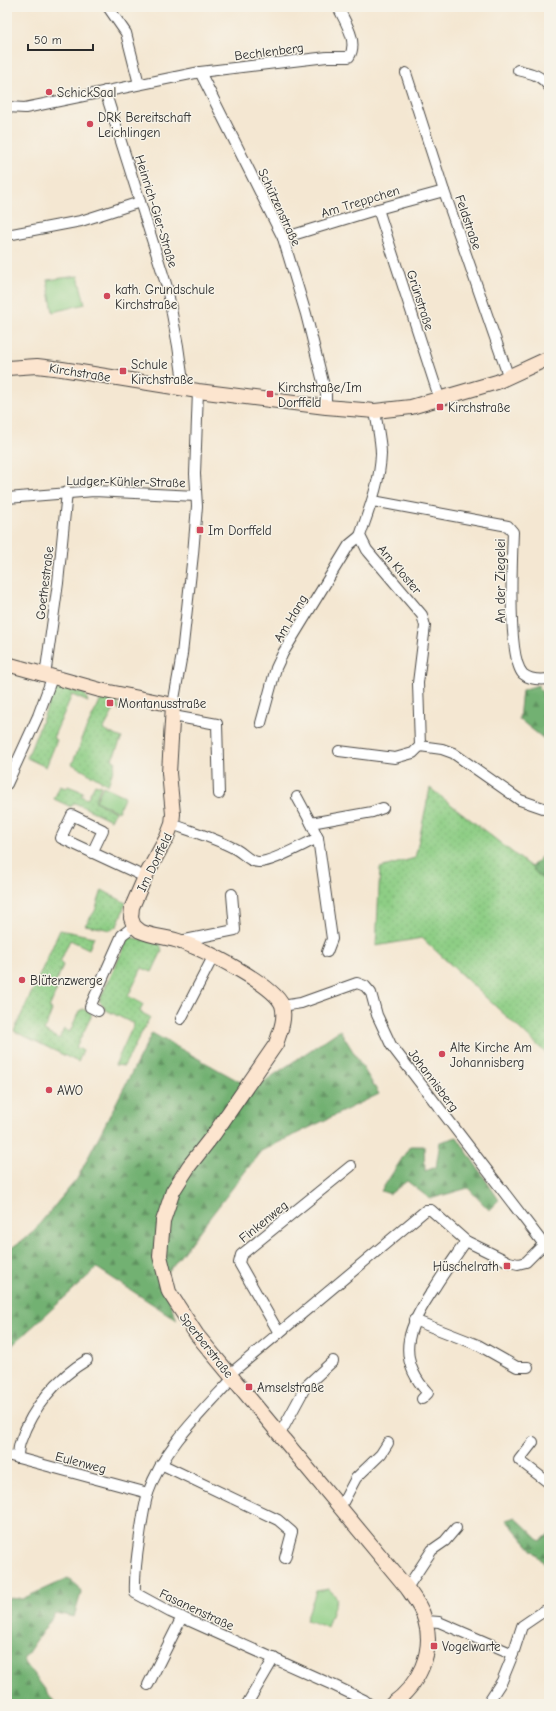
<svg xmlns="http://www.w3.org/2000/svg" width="556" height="1711" viewBox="0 0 556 1711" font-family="'Comic Neue',sans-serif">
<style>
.grass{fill:url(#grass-dots);stroke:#5c7c58}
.forest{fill:url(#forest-firs);stroke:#4e6e4e}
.park{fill:#8ece85;stroke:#5c7c58}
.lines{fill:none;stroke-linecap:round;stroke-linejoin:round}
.street-casing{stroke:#494744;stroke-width:12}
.secondary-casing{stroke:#494744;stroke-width:16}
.street{stroke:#fff;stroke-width:10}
.secondary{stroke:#fce5cf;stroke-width:14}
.poi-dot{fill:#d1495b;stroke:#f7f3e8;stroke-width:1.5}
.labels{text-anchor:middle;stroke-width:3;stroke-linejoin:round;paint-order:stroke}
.street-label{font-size:13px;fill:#2b2b2b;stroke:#f7f3e8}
.poi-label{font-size:13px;fill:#2b2b2b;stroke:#f7f3e8;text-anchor:start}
</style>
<defs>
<pattern id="grass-dots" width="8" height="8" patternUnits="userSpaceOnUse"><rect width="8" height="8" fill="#8ece85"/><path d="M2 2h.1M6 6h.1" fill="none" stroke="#7bb173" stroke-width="1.8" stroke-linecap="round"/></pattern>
<pattern id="forest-firs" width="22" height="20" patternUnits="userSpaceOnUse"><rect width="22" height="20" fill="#72b172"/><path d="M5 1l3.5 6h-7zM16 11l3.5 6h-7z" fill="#5e905e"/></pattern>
</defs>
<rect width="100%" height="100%" fill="#f7f3e8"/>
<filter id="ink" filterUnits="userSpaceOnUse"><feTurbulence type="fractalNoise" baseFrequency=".025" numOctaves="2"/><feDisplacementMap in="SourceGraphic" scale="8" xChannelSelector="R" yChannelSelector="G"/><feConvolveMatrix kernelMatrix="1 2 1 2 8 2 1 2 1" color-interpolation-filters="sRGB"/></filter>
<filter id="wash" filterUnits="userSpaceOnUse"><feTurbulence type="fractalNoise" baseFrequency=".012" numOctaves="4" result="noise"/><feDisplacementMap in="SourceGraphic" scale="16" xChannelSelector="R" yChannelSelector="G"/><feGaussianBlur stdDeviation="0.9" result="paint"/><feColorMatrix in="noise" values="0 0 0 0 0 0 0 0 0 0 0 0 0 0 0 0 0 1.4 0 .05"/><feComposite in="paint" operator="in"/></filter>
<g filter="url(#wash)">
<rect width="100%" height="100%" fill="#f4e7d2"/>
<g class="grass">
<path d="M58,687L85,694L88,702L72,695L53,738L57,740L46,767L27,758L55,688Z"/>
<path d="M103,699L117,702L120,710L115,708L103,730L122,738L112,759L116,762L108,785L72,764L81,743V739L100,701Z"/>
<path d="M95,784L101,786L95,801L115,812L111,820L75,803H74L71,807L54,799L60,786L66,788L68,786L83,792L81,796L87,799Z"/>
<path d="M430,788L531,867L547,884L549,889V1056L422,938L376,946L380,868L415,858Z"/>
<path d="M102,890L126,903L117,926L111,930L85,925L95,911Z"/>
<path d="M60,930L94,937L89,949L70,940L60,962L63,965L55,985L58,987L49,1008L52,1010L44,1031L59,1039L64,1029L70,1032L79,1011L83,1009L91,1013V1017L76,1047L83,1051L78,1062L14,1031Z"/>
<path d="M129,937L160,943L162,951L152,972L142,968L128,996L143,1004L140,1012L150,1017L124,1066L115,1065L134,1024L104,1009L105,1007L99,1001Z"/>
</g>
<g class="forest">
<path d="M538,685L549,705V743L519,719L522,690Z"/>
<path d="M549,849V889L547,884L531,867Z"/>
<path d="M340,1030L379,1094L261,1151L161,1281L177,1320L97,1268L7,1350V1251L31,1234L77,1179L152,1033L253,1089Z"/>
<path d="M457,1137L499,1200L489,1210L468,1188L430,1199L407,1181L390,1194L381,1191L410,1146H424L425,1171L436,1167L440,1142Z"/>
<path d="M515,1517L540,1541L549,1534V1569L506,1520Z"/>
<path d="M68,1578L79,1587L81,1593L74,1617L55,1613L23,1660L56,1704H7V1598L22,1599Z"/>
</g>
<g class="park">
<path d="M78,276L85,304L53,312L47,280Z"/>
<path d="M103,786L125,796L118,812L96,801Z"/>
<path d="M329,1589L337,1598L327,1627L306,1620L316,1591Z"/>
</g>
</g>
<g filter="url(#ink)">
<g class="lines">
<g class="street-casing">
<g id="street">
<path d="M108,7L126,33L139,84"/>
<path d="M518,70C531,73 541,75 549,87"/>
<path d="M200,72L283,238L306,314L326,394V407"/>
<path d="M406,73L444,191L509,378"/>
<path d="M105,91L167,287L178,346L184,389"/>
<path d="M7,107L25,108L200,72L327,57H349C359,42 345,22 338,7"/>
<path d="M378,209L440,400"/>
<path d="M7,235L81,221L140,202"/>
<path d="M283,238L378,209L444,191"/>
<path d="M7,498L94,491L196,496"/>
<path d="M373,501L508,526L513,532C512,556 507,658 523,674C530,680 540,680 549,679"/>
<path d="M45,676L58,583L67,492"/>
<path d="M173,705L182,654L193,554L197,506L195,474L198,391"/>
<path d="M173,716L217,724L219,794"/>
<path d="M261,723L276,668L283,653L349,545L360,536"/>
<path d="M420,746L442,749L453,753L520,800L549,810"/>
<path d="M339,751L395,758L413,753L420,746L418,683L425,626L422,615L367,550L360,536C369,509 380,483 381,454C381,440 377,425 375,411"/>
<path d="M7,784L38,716L52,678"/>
<path d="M297,797L311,823"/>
<path d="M172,824C193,832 218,839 237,850C244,854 250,862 258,862C271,863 304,844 318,838L311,823L372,812L383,808"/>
<path d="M318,838L332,939L327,952"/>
<path d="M92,853L103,830L72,815L61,838L145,877"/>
<path d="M180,941L235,930L232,894"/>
<path d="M282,1006L301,1003L357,983L365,986L371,993L377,1015L391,1045L549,1251"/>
<path d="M98,1011L90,1007L122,935L134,926"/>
<path d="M181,1019L214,955"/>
<path d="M414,1320L478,1345L517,1367H528"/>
<path d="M279,1333L239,1263L241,1255L351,1166"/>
<path d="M230,1374L426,1210H431L466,1241L509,1262L518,1264L526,1262L543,1245"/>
<path d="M233,1378C201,1413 164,1447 148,1493C144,1506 142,1521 140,1535C137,1555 134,1573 135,1593L170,1612L335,1686L364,1700L369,1704"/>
<path d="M422,1399L428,1393C393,1356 410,1323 435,1287C445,1271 456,1256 466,1241"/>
<path d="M280,1434L306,1386L333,1361"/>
<path d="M533,1442L519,1460L549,1483"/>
<path d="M7,1455L148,1493"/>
<path d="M18,1458C18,1452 19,1445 21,1440C32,1408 58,1377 87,1360"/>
<path d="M161,1464L278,1520L292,1532L285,1558"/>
<path d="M340,1508L356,1478L381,1454L388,1443"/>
<path d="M407,1588L432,1550L445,1541L456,1528"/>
<path d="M426,1621L439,1622L513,1654L502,1681L487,1704"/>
<path d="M513,1654L522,1626L544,1611"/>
<path d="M148,1685L182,1617"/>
<path d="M247,1704L274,1658"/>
</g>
</g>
<g class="secondary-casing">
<g id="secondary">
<path d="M7,368L37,366L62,369L198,391L326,407L375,411L411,407L497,382L549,358"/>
<path d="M7,664L100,690L173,705L169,773L173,814L172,824L167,837L145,877L132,907L131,918L134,926L140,931C153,937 168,937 181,942C202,948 274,985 282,1005C286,1018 280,1032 276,1044L214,1134L189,1166L173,1191L163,1221L160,1256L169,1292L197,1335L407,1588C414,1598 422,1608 425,1620C435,1652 418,1686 392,1704"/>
</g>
</g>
<use href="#street" class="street"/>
<use href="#secondary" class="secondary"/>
</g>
</g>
<g class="poi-dot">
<circle cx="49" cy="92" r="4"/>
<circle cx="90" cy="124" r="4"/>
<circle cx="107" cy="296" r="4"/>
<rect x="119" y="367" width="8" height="8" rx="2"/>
<rect x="266" y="390" width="8" height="8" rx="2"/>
<rect x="436" y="403" width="8" height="8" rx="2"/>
<rect x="196" y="526" width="8" height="8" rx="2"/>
<rect x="106" y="699" width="8" height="8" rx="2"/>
<circle cx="22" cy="980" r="4"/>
<circle cx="442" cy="1054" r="4"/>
<circle cx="49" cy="1090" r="4"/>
<rect x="503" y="1262" width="8" height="8" rx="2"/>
<rect x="245" y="1383" width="8" height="8" rx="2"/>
<rect x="430" y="1642" width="8" height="8" rx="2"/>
</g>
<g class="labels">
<g class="street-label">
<text transform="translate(269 51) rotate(-7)" y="5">Bechlenberg</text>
<text transform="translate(360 201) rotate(-17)" y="5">Am Treppchen</text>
<text transform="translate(280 207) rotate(65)" y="5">Schützenstraße</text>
<text transform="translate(157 211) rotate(73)" y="5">Heinrich-Gier-Straße</text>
<text transform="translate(469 222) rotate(71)" y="5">Feldstraße</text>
<text transform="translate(421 300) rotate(72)" y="5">Grünstraße</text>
<text transform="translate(80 372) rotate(9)" y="5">Kirchstraße</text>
<text transform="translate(126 481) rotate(1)" y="5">Ludger-Kühler-Straße</text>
<text transform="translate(400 569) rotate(50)" y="5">Am Kloster</text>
<text transform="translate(500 581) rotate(-90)" y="5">An der Ziegelei</text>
<text transform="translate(44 583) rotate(-83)" y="5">Goethestraße</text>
<text transform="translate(290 618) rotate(-59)" y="5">Am Hang</text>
<text transform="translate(154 862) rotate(-64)" y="5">Im Dorffeld</text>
<text transform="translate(434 1080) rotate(53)" y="5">Johannisberg</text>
<text transform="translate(263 1221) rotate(-39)" y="5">Finkenweg</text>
<text transform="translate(207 1345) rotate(52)" y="5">Sperberstraße</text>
<text transform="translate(81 1462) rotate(15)" y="5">Eulenweg</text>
<text transform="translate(197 1609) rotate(25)" y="5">Fasanenstraße</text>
</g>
<g class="poi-label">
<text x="57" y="97">SchickSaal</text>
<text x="98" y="122">DRK Bereitschaft<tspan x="98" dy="15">Leichlingen</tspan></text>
<text x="115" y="294">kath. Grundschule<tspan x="115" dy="15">Kirchstraße</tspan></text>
<text x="131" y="369">Schule<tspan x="131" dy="15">Kirchstraße</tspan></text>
<text x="278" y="392">Kirchstraße/Im<tspan x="278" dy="15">Dorffeld</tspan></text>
<text x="448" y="412">Kirchstraße</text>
<text x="208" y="535">Im Dorffeld</text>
<text x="118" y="708">Montanusstraße</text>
<text x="30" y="985">Blütenzwerge</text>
<text x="450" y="1052">Alte Kirche Am<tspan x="450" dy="15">Johannisberg</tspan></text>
<text x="57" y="1095">AWO</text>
<text x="499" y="1271" text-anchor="end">Hüschelrath</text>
<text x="257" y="1392">Amselstraße</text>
<text x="442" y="1651">Vogelwarte</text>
</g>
</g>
<rect width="556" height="1711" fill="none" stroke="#f7f3e8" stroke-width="24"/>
<path d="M28 44v6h65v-6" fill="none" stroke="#2b2b2b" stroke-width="2"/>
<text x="34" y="44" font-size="12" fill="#2b2b2b" stroke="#f7f3e8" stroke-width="3" paint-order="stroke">50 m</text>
</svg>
